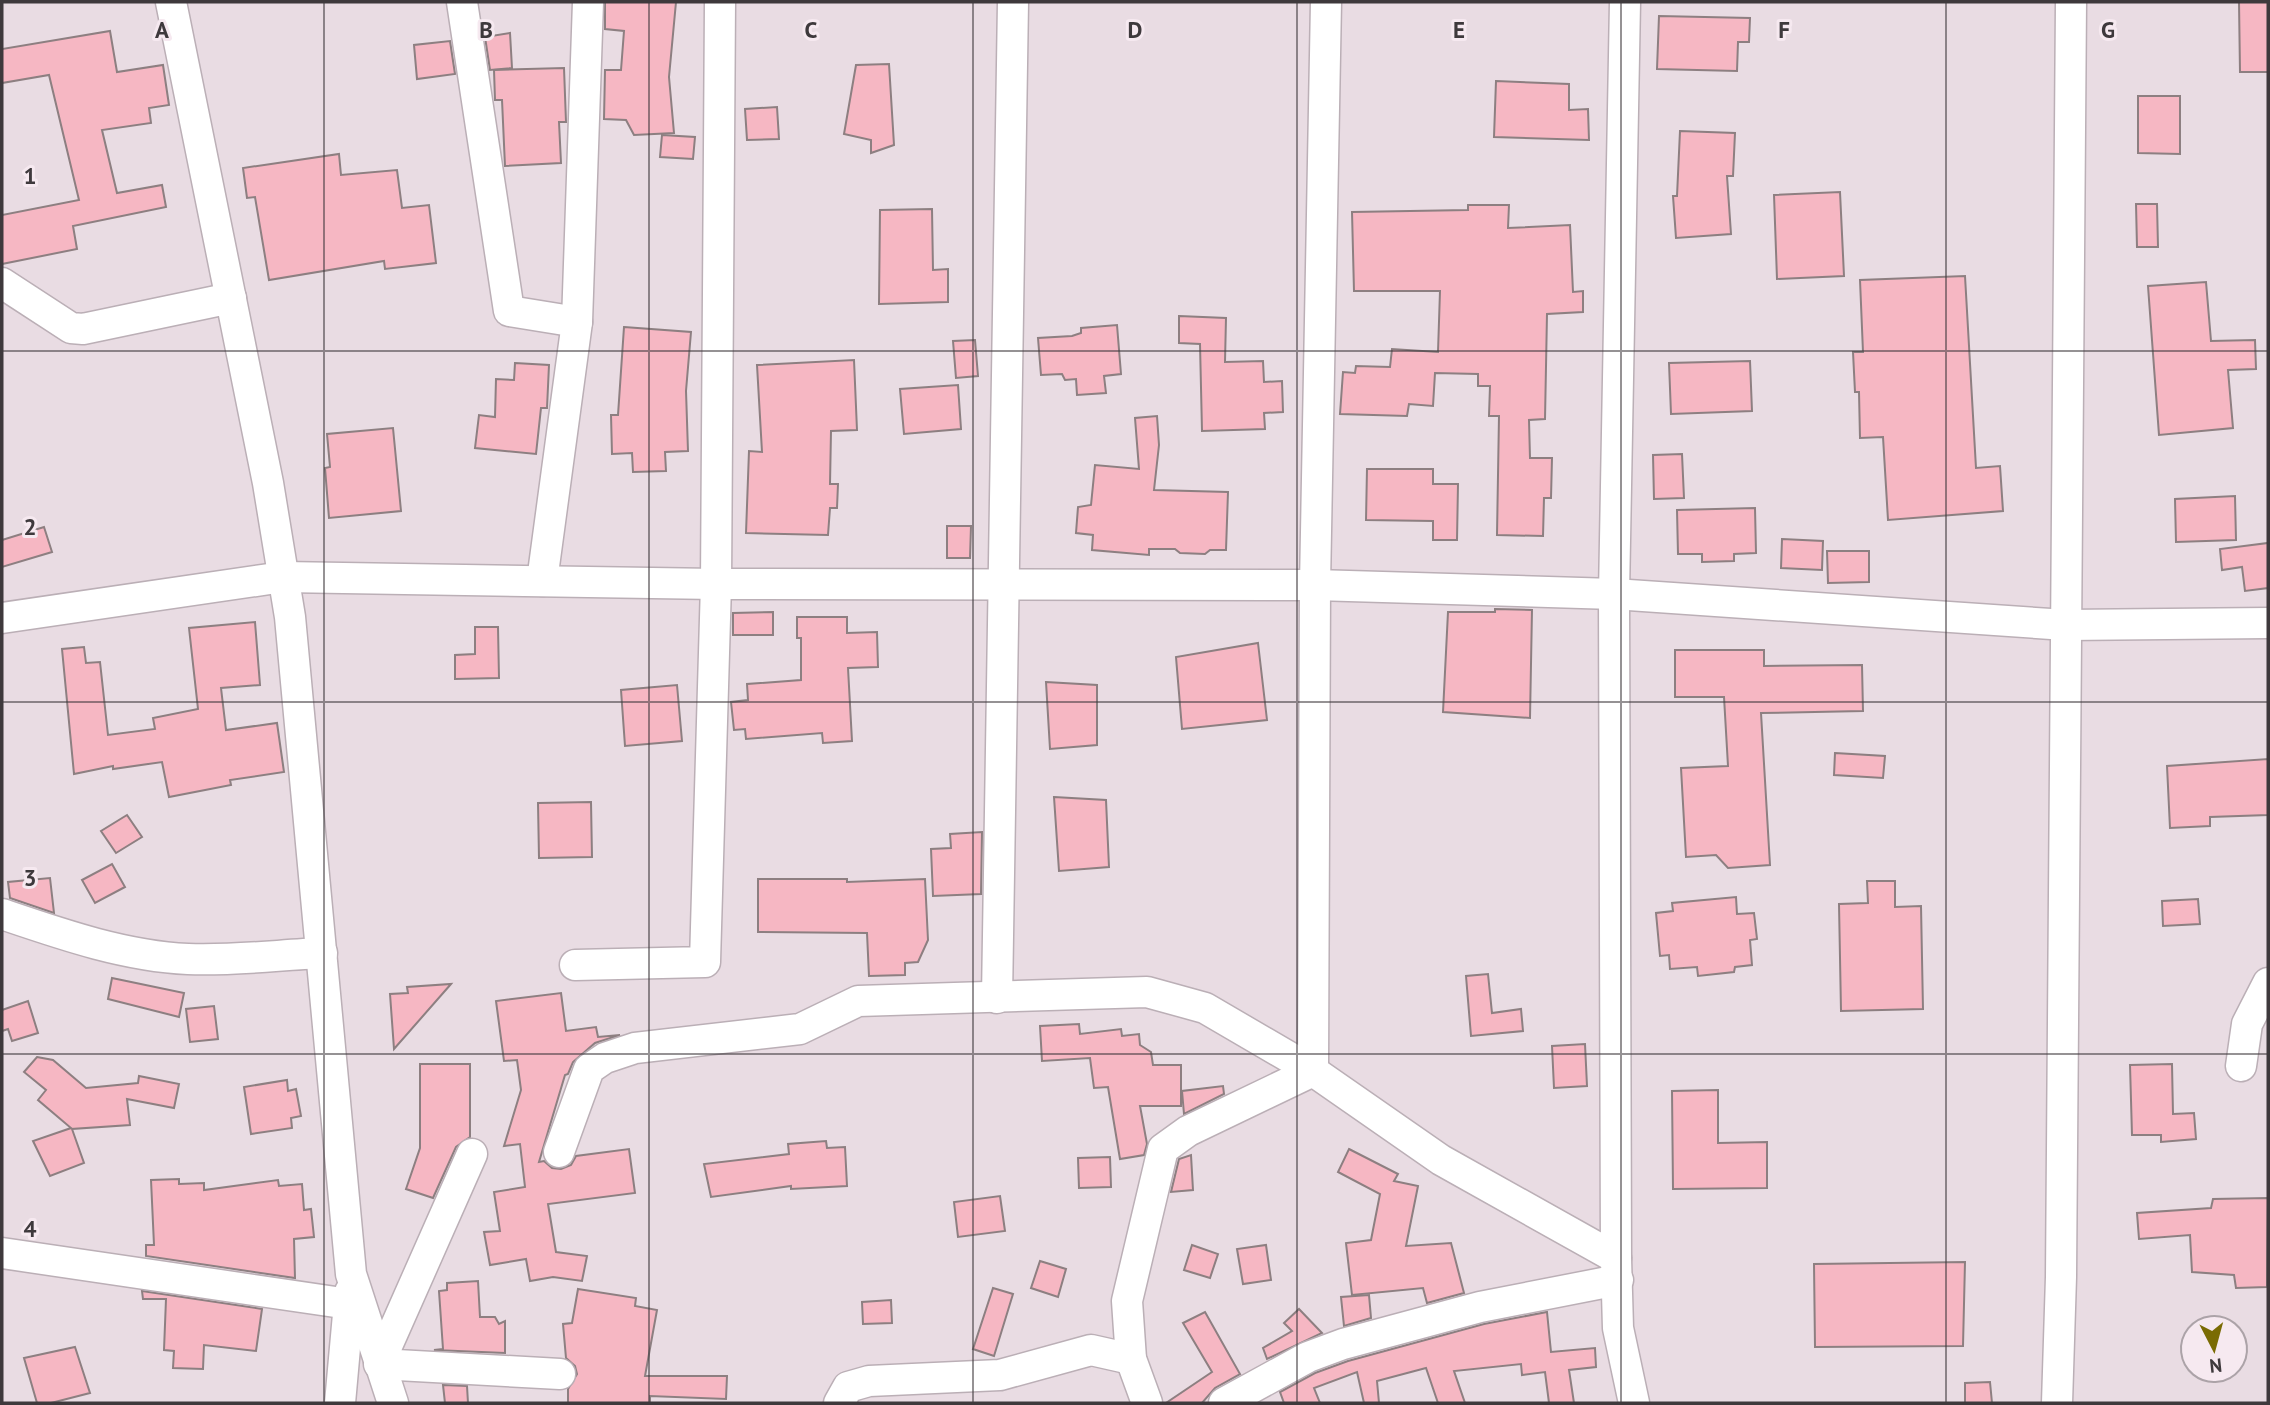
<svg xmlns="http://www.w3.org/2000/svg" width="2270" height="1405" viewBox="0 0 2270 1405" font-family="'PT Sans',sans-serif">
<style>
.building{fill:#f6b7c3;stroke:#8d7f81;stroke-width:2}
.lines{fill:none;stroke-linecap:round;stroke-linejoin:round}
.street-casing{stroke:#bbafb6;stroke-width:33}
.street{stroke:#fff;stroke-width:30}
.grid{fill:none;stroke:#3e393c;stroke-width:2;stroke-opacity:0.55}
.grid-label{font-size:23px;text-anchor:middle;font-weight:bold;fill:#3e393c;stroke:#f6e9f0;stroke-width:6;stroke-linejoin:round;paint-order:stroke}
</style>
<rect width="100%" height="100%" fill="#e9dce3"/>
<g class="building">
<path d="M605,2H676L669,77L674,133L634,135L626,120L604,119L605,70H621L624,31L605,29Z"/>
<path d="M2239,2H2268V72H2240Z"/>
<path d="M1659,16L1750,18L1749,42H1738L1737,71L1657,69Z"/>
<path d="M110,31L117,72L163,65L169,105L149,108L151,123L102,130L117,193L162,185L166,207L73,226L77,249L2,264V215L79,200L49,75L2,83V49Z"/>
<path d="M510,33L512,68L490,70L485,37Z"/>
<path d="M450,41L455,74L417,79L414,45Z"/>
<path d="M889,64L894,145L871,153V140L844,134L856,65Z"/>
<path d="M564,68L566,122H559L561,163L505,166L502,100H495L494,70Z"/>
<path d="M1496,81L1569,84V110L1588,109L1589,140L1494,137Z"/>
<path d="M2138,96H2180V154L2138,153Z"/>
<path d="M777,107L779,139L747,140L745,109Z"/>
<path d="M1680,131L1735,133L1733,176H1727L1731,234L1676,238L1673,196H1677Z"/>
<path d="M662,135L695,137L693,159L660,157Z"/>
<path d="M339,154L341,175L397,170L402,208L429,205L436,263L385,269L384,261L269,280L255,197L247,198L243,168Z"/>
<path d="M1840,192L1844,276L1777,279L1774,195Z"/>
<path d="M2136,204H2157L2158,247H2137Z"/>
<path d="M1468,205H1509L1508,228L1570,225L1573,292L1583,291V312L1547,314L1545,419L1529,420L1530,458H1552L1551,498H1544L1543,536L1497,535L1499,416H1489L1490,386H1478V374L1435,373L1433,406L1409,404L1407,416L1340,414L1343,372L1355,373L1356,366L1390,367L1392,349L1438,352L1440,291H1354L1352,212L1468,210Z"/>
<path d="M932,209L933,270L948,269V302L879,304L880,210Z"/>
<path d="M1965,276L1976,468L2000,466L2003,511L1888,520L1883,437L1860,438L1859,392H1855L1853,352H1863L1860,280Z"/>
<path d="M2206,282L2211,341L2255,340L2256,369L2228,370L2233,428L2159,435L2148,286Z"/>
<path d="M1179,316L1226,318L1225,362L1263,361L1264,382L1282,381L1283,412L1264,413L1265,429L1202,431L1200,344L1179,343Z"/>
<path d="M1117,325L1121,374L1104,376L1106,393L1077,395L1076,379L1065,380L1062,374L1041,375L1038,338L1072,336L1081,333V328Z"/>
<path d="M624,327L691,332L686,391L688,451L665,452L666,471L633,472L632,453L612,454L611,415H618Z"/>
<path d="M975,340L978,376L956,378L953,341Z"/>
<path d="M854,360L857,430L831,431L830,484H838L837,508H830L828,535L746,533L749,451L762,452L757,365Z"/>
<path d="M1750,361L1752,411L1671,414L1669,363Z"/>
<path d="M515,363L549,365L547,408H541L536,454L475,448L479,415L495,417L496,379L514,380Z"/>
<path d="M958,385L961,429L904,434L900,389Z"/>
<path d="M1157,416L1159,445L1154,490L1228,492L1226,550H1210L1205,554L1180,553L1175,549H1149V555L1092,550L1093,535L1076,533L1078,507L1091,505L1095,465L1139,469L1135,418Z"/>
<path d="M393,428L401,511L329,518L325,468L330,467L327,434Z"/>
<path d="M1682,454L1684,498L1654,499L1653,455Z"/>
<path d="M1367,469H1433V484H1458L1457,540H1433V521L1366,520Z"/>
<path d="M2235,496L2236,540L2176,542L2175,499Z"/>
<path d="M1755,508L1756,553L1734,554V561L1702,562V554H1678L1677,510Z"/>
<path d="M947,526H971L970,558H947Z"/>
<path d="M44,527L52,552L2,567V540Z"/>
<path d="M1782,539L1823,541L1822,570L1781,568Z"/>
<path d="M2268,543V588L2245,591L2242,567L2222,570L2220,549Z"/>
<path d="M1827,551H1869V582L1828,583Z"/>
<path d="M1495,609L1532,610L1530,718L1443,712L1448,612H1495Z"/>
<path d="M773,612V635H733V613Z"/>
<path d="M797,617H847V633L877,632L878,667L848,668L852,741L823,743L822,733L746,739L745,729L734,730L731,702L748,700L747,684L801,680V638H797Z"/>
<path d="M255,622L260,685L221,688L226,730L277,723L284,772L230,780L231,785L169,797L162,762L113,769V766L74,774L62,649L84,647L86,663L100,662L108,735L155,729L153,718L198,709L189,628Z"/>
<path d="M475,627H498L499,678L455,679V655L475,654Z"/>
<path d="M1258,643L1267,720L1182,729L1176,657Z"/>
<path d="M1675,650H1764V666L1862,665L1863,711L1761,713L1770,865L1728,868L1716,855L1686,857L1681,768L1728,766L1724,697H1675Z"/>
<path d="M1046,682L1097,685V745L1050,749Z"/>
<path d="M677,685L682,741L625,746L621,690Z"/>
<path d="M1835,753L1885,756L1883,778L1834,775Z"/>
<path d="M2268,759V815L2210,817V826L2170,828L2167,766Z"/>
<path d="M1054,797L1106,800L1109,867L1059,871Z"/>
<path d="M591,802L592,857L539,858L538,803Z"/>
<path d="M127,815L142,837L116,853L101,831Z"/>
<path d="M982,832L981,894L933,896L931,849L951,848L950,834Z"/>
<path d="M112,864L125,887L95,903L82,880Z"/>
<path d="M50,878L54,913L10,898L8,882Z"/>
<path d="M758,879H847V882L925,879L928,940L918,962L905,963V975L869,976L867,933L758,932Z"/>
<path d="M1867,881H1895V907L1921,906L1923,1009L1841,1011L1839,904L1868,903Z"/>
<path d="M1736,897L1737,914L1754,913L1757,939L1750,940L1752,965L1735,967L1734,972L1698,976L1697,967L1670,969L1669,955L1660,956L1656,913L1673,911L1672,903Z"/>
<path d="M2198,899L2200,924L2163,926L2162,901Z"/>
<path d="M1488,974L1492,1013L1521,1009L1523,1031L1471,1036L1466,976Z"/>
<path d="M112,978L184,993L179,1017L108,999Z"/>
<path d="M451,984L394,1049L390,994L408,993L407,987Z"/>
<path d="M561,993L566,1031L596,1027L598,1037L620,1035L595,1043L573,1062L568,1074L565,1075L539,1162L544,1161L552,1168L561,1169L571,1165L576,1156L629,1149L635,1193L548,1204L556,1252L587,1256L582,1281L553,1277L530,1281L526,1259L490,1265L484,1232L500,1231L494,1192L525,1187L520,1144L504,1146L521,1090L517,1060L504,1061L496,1001Z"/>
<path d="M28,1001L38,1033L12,1041L8,1029L2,1031V1010Z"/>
<path d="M214,1006L218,1039L190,1042L186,1009Z"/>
<path d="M1079,1024L1080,1034L1121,1029L1122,1036L1139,1034L1140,1045L1151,1052L1153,1065H1181V1106H1140L1147,1144L1144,1155L1120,1159L1108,1087L1094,1088L1090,1058L1042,1061L1040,1026Z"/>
<path d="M1585,1044L1587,1086L1554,1088L1552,1046Z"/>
<path d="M37,1057L53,1060L86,1088L138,1083L139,1076L179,1084L174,1108L127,1099L130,1125L72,1129L84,1163L50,1176L33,1141L71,1128L38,1100L46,1090L24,1072Z"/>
<path d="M420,1064H470V1137L456,1147L433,1198L406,1189L420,1148Z"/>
<path d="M2172,1064L2173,1114L2194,1113L2196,1139L2161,1142V1135H2132L2130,1065Z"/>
<path d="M287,1080L288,1091L296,1089L301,1116L291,1118L292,1128L251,1134L244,1087Z"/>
<path d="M1223,1086L1224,1094L1184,1114L1182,1091Z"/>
<path d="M1718,1090V1143L1767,1142V1188L1673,1189L1672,1091Z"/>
<path d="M826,1141L827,1148L845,1147L847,1186L791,1189V1186L711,1197L704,1164L789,1154L788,1144Z"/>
<path d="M1349,1149L1398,1174L1394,1181L1418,1186L1406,1246L1451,1243L1464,1293L1427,1303L1423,1288L1352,1295L1346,1243L1371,1240L1380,1194L1338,1172Z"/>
<path d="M1191,1155L1193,1190L1171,1192L1179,1159Z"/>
<path d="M1110,1157L1111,1187L1079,1188L1078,1158Z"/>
<path d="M179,1179V1184L204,1183V1190L278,1180L279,1186L302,1184L304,1210L311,1209L314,1237L294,1239L295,1278L146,1256V1245H154L151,1180Z"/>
<path d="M1000,1196L1005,1231L958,1237L954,1202Z"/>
<path d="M2268,1198L2267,1287L2236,1288L2234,1275L2192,1272L2190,1235L2139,1239L2137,1213L2211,1208L2213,1199Z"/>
<path d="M1192,1245L1218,1254L1210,1278L1184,1270Z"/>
<path d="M1266,1245L1271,1280L1243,1284L1237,1249Z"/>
<path d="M1040,1261L1066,1269L1058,1297L1031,1288Z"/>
<path d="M1965,1262L1963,1346L1815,1347L1814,1264Z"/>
<path d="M478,1281L480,1317H495L499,1324L505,1321V1353L434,1350L443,1349L439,1291L447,1290V1283Z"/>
<path d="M993,1288L1013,1294L994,1356L973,1349Z"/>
<path d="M578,1289L636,1298L635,1306L657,1310L645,1376H727L726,1399L650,1396V1403H568V1389L577,1374L575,1366L566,1358L563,1324L572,1323Z"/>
<path d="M142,1291L262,1309L256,1351L204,1345L203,1369L173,1368L174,1351L164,1350L166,1299H143Z"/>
<path d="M1369,1295L1371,1318L1344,1326L1341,1297Z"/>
<path d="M891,1300L892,1323L863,1324L862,1302Z"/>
<path d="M1299,1309L1322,1333L1267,1359L1263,1348L1292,1331L1284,1323Z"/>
<path d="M1205,1312L1240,1374L1215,1388L1202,1403H1166L1212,1372L1183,1323Z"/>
<path d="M1547,1312L1551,1352L1595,1348L1596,1367L1569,1370L1574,1403H1549L1545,1372L1522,1375L1521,1364L1454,1371L1465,1403H1438L1426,1368L1377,1381L1379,1403H1364L1357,1372L1314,1388L1320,1403H1284L1280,1392L1315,1373L1348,1361L1484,1324Z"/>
<path d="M75,1347L90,1393L51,1403H37L24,1358Z"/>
<path d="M1990,1382L1992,1403H1965V1383Z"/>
<path d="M443,1385L467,1386L468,1403H445Z"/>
</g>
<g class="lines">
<g class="street-casing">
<g id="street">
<path d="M171,2L268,483L290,617L351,1274L393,1403"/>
<path d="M462,2L509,311L577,322"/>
<path d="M1625,2L1614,594L1616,1258L1618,1328L1634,1403"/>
<path d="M2,283L71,328L83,329L231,298"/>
<path d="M542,581L577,322L588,2"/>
<path d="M2,618L283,577L716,584L1315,585L1614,594L2066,625L2268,623"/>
<path d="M2,914C61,934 124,956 188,959C232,961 278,955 322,953"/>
<path d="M575,965L705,962L716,584L720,2"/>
<path d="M997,998L1013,2"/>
<path d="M2241,1066L2247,1024L2268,983"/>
<path d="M559,1152L589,1069L605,1058L635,1048L800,1029L858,1001L1147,992L1205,1008L1313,1071L1441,1160L1616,1258"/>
<path d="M472,1154L379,1364L560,1374"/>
<path d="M2,1253L349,1304"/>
<path d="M340,1403L350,1292"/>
<path d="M839,1403L848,1387L869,1381L1000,1375L1091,1350L1131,1359"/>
<path d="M1147,1403L1131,1359L1127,1301L1163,1149L1188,1131L1313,1071L1315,585L1326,2"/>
<path d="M1224,1403L1308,1357L1343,1344L1480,1307L1618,1280"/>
<path d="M2057,1403L2061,1277L2071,2"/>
</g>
</g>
<use href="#street" class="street"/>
</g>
<path class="grid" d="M324,2V1403M649,2V1403M973,2V1403M1297,2V1403M1621,2V1403M1946,2V1403M2,351H2268M2,702H2268M2,1054H2268"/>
<g class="grid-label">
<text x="162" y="38">A</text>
<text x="486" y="38">B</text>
<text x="811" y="38">C</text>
<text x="1135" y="38">D</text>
<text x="1459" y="38">E</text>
<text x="1784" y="38">F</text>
<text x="2108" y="38">G</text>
<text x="30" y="184">1</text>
<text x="30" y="535">2</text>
<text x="30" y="886">3</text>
<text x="30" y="1237">4</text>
</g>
<rect width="2270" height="1405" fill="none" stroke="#3e393c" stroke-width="7"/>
<g transform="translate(2214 1349) rotate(174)"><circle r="33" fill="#f6e9f0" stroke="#aca3a8" stroke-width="2"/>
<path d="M0-5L12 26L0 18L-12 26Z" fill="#7a6b03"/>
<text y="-10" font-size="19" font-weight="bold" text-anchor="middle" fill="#3e393c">N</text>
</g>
</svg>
